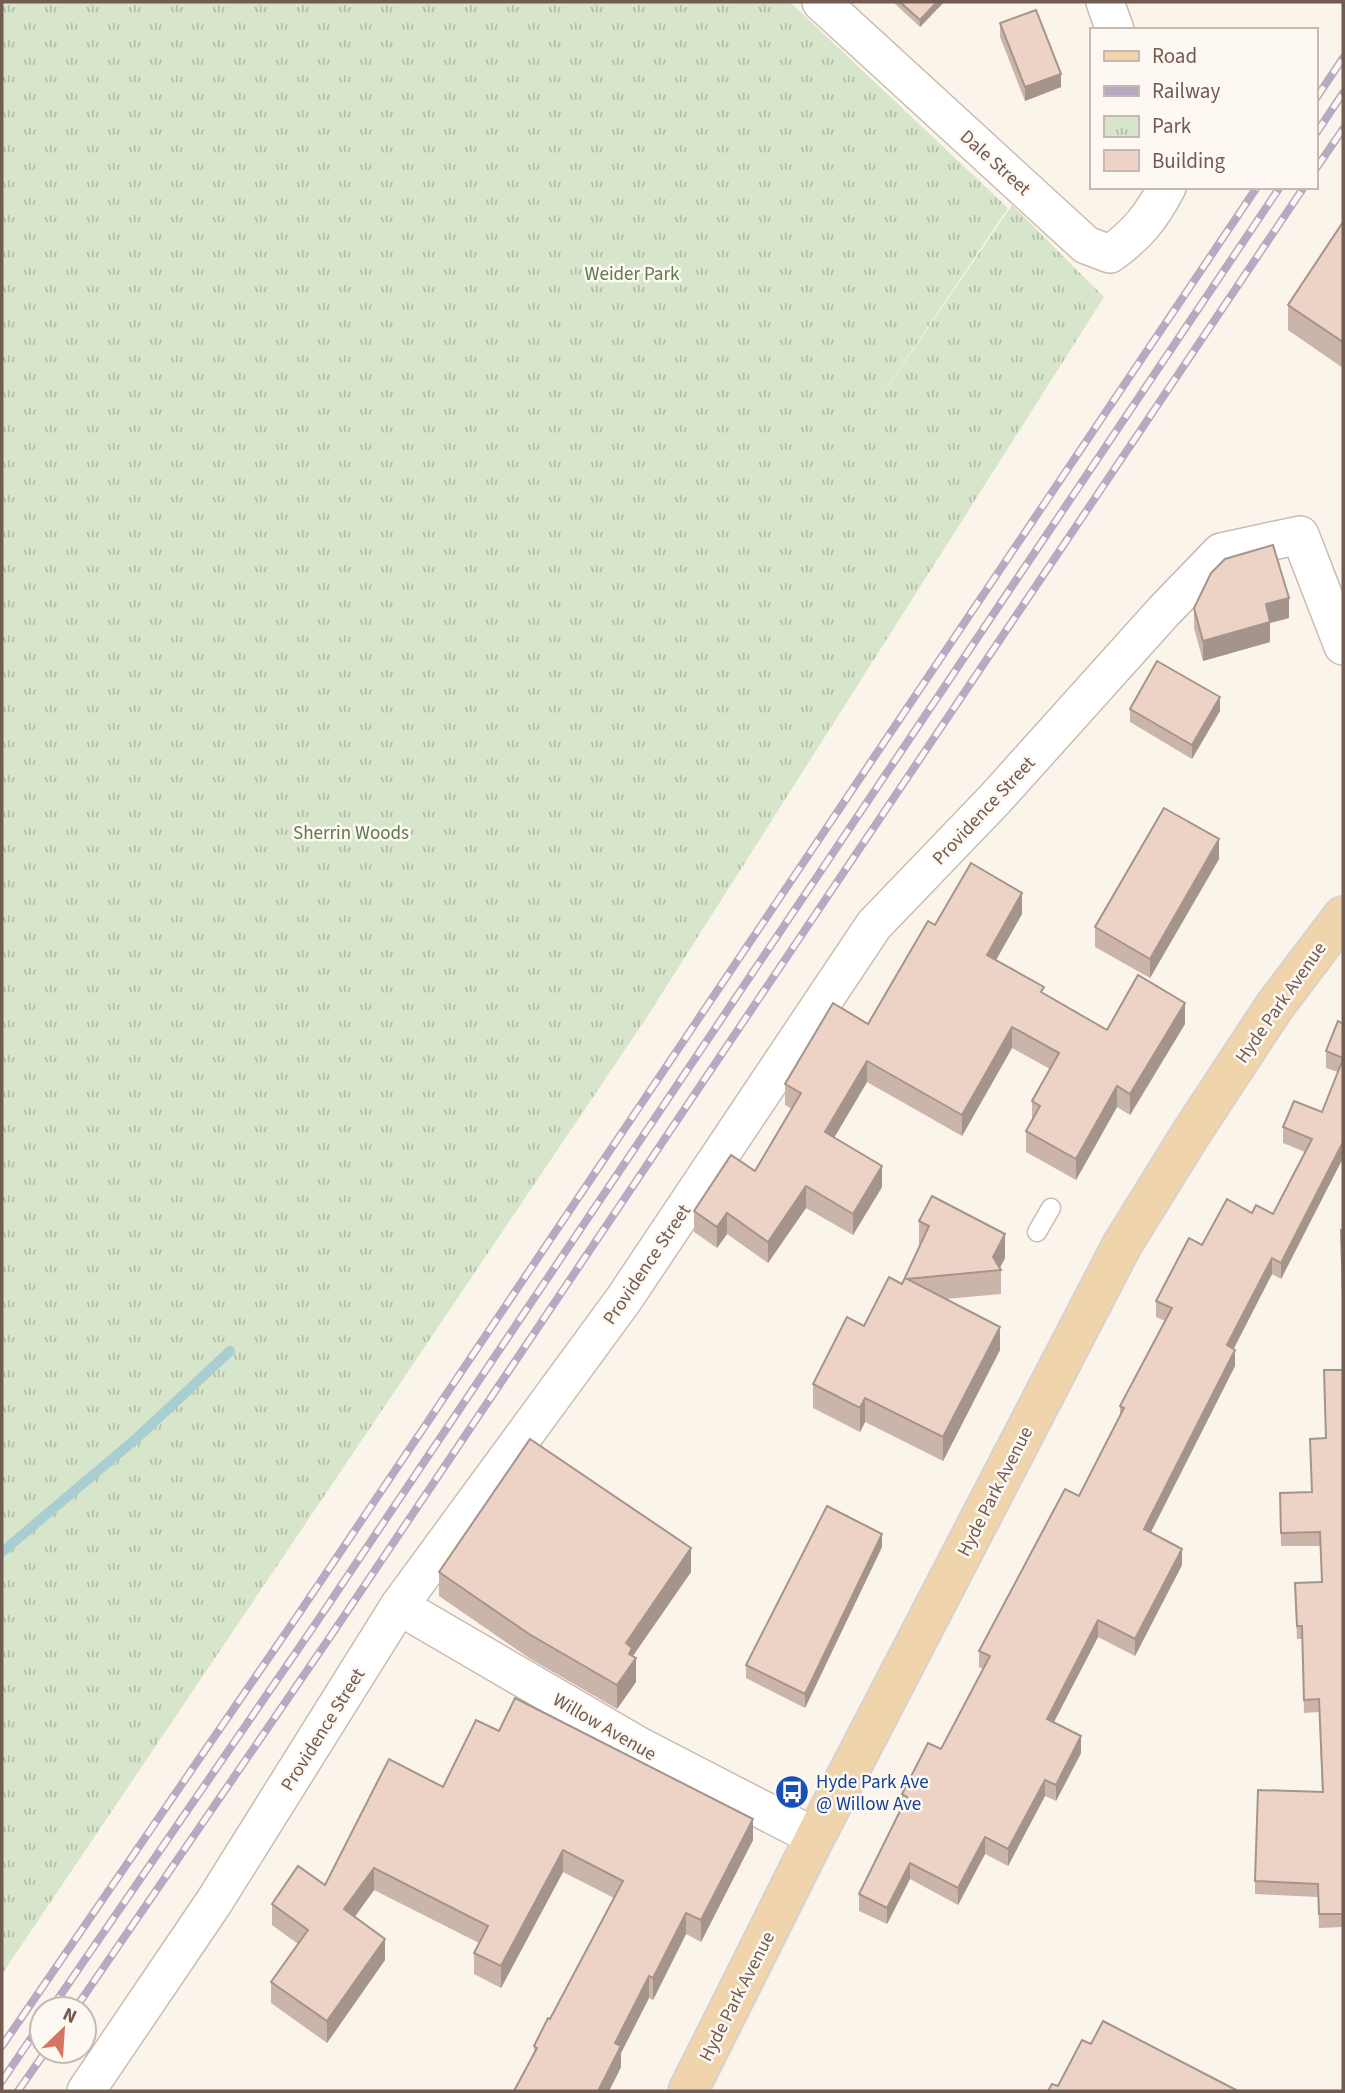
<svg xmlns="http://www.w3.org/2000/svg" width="1345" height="2093" viewBox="0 0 1345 2093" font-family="'Source Sans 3',sans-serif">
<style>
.park{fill:url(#park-tufts)}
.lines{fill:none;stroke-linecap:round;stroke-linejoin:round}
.stream{stroke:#a9ced2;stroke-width:10}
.lane-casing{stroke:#cbbcb2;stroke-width:21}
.street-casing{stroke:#cbbcb2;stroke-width:40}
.primary-casing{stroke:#d8d1ce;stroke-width:42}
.lane{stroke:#fff;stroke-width:18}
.street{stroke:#fff;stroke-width:37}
.primary{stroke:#f0d4ac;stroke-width:38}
.rail-casing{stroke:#b6aac3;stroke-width:8}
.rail{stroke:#fdf8f1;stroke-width:5;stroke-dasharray:16;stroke-linecap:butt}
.wall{fill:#cbb5aa}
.shaded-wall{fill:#a5948b}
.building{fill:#ecd3c6;stroke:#a5948b;stroke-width:2}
.labels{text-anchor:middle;stroke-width:5;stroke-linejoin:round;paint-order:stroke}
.street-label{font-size:19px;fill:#725b51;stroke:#fdf8f1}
.park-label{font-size:19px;fill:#5d7b4e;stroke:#fdf8f1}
.transit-label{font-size:19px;fill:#164399;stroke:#fdf8f1;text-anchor:start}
</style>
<defs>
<pattern id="park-tufts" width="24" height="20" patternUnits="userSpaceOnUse" patternTransform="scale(1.75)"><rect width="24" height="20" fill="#d7e6cb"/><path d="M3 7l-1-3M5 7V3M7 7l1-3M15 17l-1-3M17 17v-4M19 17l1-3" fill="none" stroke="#b3bda7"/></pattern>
</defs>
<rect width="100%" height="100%" fill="#faf4eb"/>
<path class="park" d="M2,2H790L1008,208L859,429L1012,205L1104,297L647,1017L2,1974Z"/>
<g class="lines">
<path class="stream" d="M2,1552L138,1437L230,1351"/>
<g class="lane-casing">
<path id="lane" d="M1037,1232L1051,1208"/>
</g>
<g class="street-casing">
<g id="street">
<path d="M821,2L1086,245L1110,254C1137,235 1152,216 1167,187"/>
<path d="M1105,2L1115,30"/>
<path d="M399,1606L639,1746L815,1837"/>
<path d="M86,2091L214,1902L399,1606L624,1299L874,925L995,799L1164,611L1221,552L1300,535L1343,646"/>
</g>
</g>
<g class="primary-casing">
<path id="primary" d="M688,2091L815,1837L1122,1245L1190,1135L1274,1007L1343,916"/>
</g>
<use href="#lane" class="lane"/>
<use href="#street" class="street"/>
<use href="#primary" class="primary"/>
<g class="rail-casing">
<g id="rail">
<path d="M1315,100L1343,58"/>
<path d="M1315,135L1343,93"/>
<path d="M1315,170L1343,129"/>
<path d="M51,2009L314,1626L1280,187"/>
<path d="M75,2009L330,1637L1304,187"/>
<path d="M2,2046L298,1615L1257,187"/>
<path d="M2,2081L42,2022"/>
<path d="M18,2091L46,2051"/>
</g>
</g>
<use href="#rail" class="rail"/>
</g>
<g class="wall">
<path d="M893,2H944L920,27Z"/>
<path d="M1000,23L1061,87L1025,101L1000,37Z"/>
<path d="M1343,222V368L1288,330V305Z"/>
<path d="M1194,608L1289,618L1270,623V642L1203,661L1194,628Z"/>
<path d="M1130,709L1220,711L1192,759L1130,722Z"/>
<path d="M1219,859L1150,978L1095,947V927Z"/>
<path d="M1022,914L996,960L1044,994L1107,1030L1185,1024L1130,1115L1117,1107L1076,1180L1026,1152V1131L1032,1121V1101L1050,1069L1012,1048L962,1136L867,1082L834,1138L882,1187L853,1235L806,1208L768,1263L727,1234L717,1248L694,1232V1211L755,1171L792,1109L785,1105V1084L868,1024L935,925Z"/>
<path d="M1343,1024V1158L1281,1279L1272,1274L1233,1349L1235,1366L1150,1533L1182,1565L1135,1656L1098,1637L1054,1722L1081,1753L1056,1801L1045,1796L1008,1866L985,1854L958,1905L910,1879L887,1924L859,1911V1894L902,1807V1794L941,1749L983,1669L979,1667V1651L1079,1496L1120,1416V1406L1165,1321L1156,1317V1301L1202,1245L1252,1213L1273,1214L1305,1152L1283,1143V1127L1322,1112L1338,1072L1326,1068V1051Z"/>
<path d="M919,1221L1005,1258L1000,1268L1001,1270V1294L946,1299L1000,1350L943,1461L865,1422L860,1432L813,1408V1384L864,1326L902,1284L920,1245L919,1244Z"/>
<path d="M1343,1370V1927L1319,1928L1318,1897L1255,1894V1881L1322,1792L1319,1712L1304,1713L1302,1639H1297L1295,1596L1322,1582L1320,1546H1281L1280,1493L1311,1492Z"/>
<path d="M882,1547L805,1708L746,1678V1665Z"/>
<path d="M439,1572H691L633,1656L636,1682L617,1709L529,1658L439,1596Z"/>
<path d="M499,1731L753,1840L701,1942L686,1934L653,2000L649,1998L621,2053V2067L609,2091H514L534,2054V2046L550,2019L614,1898L563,1872L501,1988L474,1974V1953L479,1943L374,1890L355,1917L385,1960L327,2043L271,2003V1982L298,1944L272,1925V1904L325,1885L443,1787Z"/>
</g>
<g class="shaded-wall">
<path d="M937,2H944L920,27V20Z"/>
<path d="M1061,74V87L1025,101V87Z"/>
<path d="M1289,598V618L1270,623V642L1203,661V641L1266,604Z"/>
<path d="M1220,697V711L1192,759V745Z"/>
<path d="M1219,839V859L1150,978V959Z"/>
<path d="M1022,893V914L987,976V955Z"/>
<path d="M1185,1003V1024L1130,1115V1094Z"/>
<path d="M1012,1027V1048L962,1136V1115Z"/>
<path d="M867,1061V1082L825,1153V1132Z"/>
<path d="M1117,1086V1107L1076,1180V1159Z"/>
<path d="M1343,1142V1158L1281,1279V1263Z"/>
<path d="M882,1166V1187L853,1235V1214Z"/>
<path d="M806,1186V1208L768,1263V1242Z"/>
<path d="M727,1213V1234L717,1248V1227Z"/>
<path d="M1005,1234V1258L998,1271L993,1257Z"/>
<path d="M1272,1258V1274L1227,1362V1345Z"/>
<path d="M1000,1327V1350L943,1461V1437Z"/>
<path d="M1235,1350V1366L1144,1546V1529Z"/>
<path d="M865,1398V1422L860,1432V1408Z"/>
<path d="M882,1534V1547L805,1708V1694Z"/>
<path d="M691,1548V1572L632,1657L636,1658V1682L617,1709V1685L626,1643Z"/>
<path d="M1182,1549V1565L1135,1656V1639Z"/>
<path d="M1098,1620V1637L1047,1735V1719Z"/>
<path d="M1081,1736V1753L1056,1801V1785Z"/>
<path d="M1045,1780V1796L1008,1866V1849Z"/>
<path d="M753,1819V1840L701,1942V1920Z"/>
<path d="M985,1837V1854L958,1905V1888Z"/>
<path d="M563,1850V1872L501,1988V1966Z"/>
<path d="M910,1863V1879L887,1924V1908Z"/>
<path d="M374,1868V1890L344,1931V1909Z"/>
<path d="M686,1913V1934L653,2000V1978Z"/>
<path d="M385,1939V1960L327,2043V2021Z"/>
<path d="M649,1976V1998L621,2053V2067L609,2091H598L615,2043Z"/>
</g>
<g class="building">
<path d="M900,2H937L920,20Z"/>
<path d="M1036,10L1061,74L1025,87L1000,23Z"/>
<path d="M1343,222V342L1288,305Z"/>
<path d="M1273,545L1289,598L1266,604L1270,622L1203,641L1194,608L1211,573L1225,559Z"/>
<path d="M1157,661L1220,697L1192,745L1130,709Z"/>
<path d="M1164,808L1219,839L1150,959L1095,927Z"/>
<path d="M971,863L1022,893L987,955L1044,987L1041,992L1107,1030L1138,975L1185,1003L1130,1094L1117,1086L1076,1159L1026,1131L1040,1106L1032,1101L1059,1053L1012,1027L962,1115L867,1061L825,1132L882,1166L853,1214L806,1186L768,1242L727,1213L717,1227L694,1211L731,1155L755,1171L801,1093L785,1084L833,1003L868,1024L928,921L935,925Z"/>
<path d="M1338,1021L1343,1024V1058L1326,1051Z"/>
<path d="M1343,1059V1142L1281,1263L1272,1258L1227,1345L1235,1350L1144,1529L1182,1549L1135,1639L1098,1620L1047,1719L1081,1736L1056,1785L1045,1780L1008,1849L985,1837L958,1888L910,1863L887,1908L859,1894L907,1797L902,1794L928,1743L941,1749L990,1656L979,1651L1065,1489L1079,1496L1124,1408L1120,1406L1172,1308L1156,1301L1189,1238L1202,1245L1227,1199L1252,1213L1256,1205L1273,1214L1312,1139L1283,1127L1294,1101L1322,1112Z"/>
<path d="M932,1196L1005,1234L993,1257L1001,1270L907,1279L1000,1327L943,1437L865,1398L860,1408L813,1384L847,1317L864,1326L889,1277L902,1284L929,1226L919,1221Z"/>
<path d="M1341,1230H1343V1297Z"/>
<path d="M1324,1370H1343V1914H1319L1318,1884L1255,1881L1258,1790L1323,1792L1319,1699L1304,1700L1302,1626H1297L1295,1583L1322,1582L1320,1532L1281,1533L1280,1493L1312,1492L1310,1439L1326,1438Z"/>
<path d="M530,1439L691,1548L626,1643L632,1648L629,1654L636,1658L617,1685L529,1634L439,1572Z"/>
<path d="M827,1506L882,1534L805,1694L746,1665Z"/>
<path d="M515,1698L753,1819L701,1920L686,1913L653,1978L649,1976L615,2043L621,2046L598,2091H514L537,2048L534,2046L548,2018L550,2019L623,1881L563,1850L501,1966L474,1953L488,1926L374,1868L344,1909L385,1939L327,2021L271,1982L308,1930L272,1904L298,1866L325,1885L389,1759L443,1787L476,1720L499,1731Z"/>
<path d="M1103,2021L1238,2091H1048L1052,2084L1058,2086L1082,2040L1091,2044Z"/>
</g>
<defs>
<g id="bus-disc" transform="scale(1.75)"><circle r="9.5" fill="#1a4fb4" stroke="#fdf8f1"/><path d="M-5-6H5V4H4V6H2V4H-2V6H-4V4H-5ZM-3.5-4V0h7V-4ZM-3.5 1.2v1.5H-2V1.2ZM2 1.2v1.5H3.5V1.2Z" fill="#fff"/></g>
</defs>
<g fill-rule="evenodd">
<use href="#bus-disc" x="792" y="1792"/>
</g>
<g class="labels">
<g class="street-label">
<text transform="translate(996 162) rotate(42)" y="7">Dale Street</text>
<text transform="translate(983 810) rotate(-47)" y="7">Providence Street</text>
<text transform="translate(1280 1002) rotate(-55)" y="7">Hyde Park Avenue</text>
<text transform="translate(646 1264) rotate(-56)" y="7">Providence Street</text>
<text transform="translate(994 1491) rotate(-63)" y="7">Hyde Park Avenue</text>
<text transform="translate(605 1726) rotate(30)" y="7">Willow Avenue</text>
<text transform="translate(322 1729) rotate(-58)" y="7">Providence Street</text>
<text transform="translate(736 1996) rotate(-63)" y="7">Hyde Park Avenue</text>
</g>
<g class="park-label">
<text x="632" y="280">Weider Park</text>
<text x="351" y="839">Sherrin Woods</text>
</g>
<g class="transit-label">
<text x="816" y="1788">Hyde Park Ave<tspan x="816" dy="22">@ Willow Ave</tspan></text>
</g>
</g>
<rect width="1345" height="2093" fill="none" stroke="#725b51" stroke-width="7"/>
<rect x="1090" y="28" width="228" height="161" fill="#fdf8f1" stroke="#c5b9b1" stroke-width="2"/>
<rect x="1104" y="51" width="35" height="10" fill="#f0d4ac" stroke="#c5b9b1" stroke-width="2"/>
<text x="1152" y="63" font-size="21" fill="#725b51">Road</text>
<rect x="1104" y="86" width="35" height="10" fill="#b6aac3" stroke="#c5b9b1" stroke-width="2"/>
<text x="1152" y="98" font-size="21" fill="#725b51">Railway</text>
<rect x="1104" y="116" width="35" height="21" fill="url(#park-tufts)" stroke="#c5b9b1" stroke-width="2"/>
<text x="1152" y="133" font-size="21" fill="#725b51">Park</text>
<rect x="1104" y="150" width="35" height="21" fill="#ecd3c6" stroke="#c5b9b1" stroke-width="2"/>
<text x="1152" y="168" font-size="21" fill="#725b51">Building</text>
<g transform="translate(63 2030) rotate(25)"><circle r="33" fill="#fdf8f1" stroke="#c5b9b1" stroke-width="2"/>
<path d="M0-5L12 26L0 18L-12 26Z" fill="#d47560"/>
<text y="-10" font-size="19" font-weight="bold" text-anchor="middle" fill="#725b51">N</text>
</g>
</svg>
